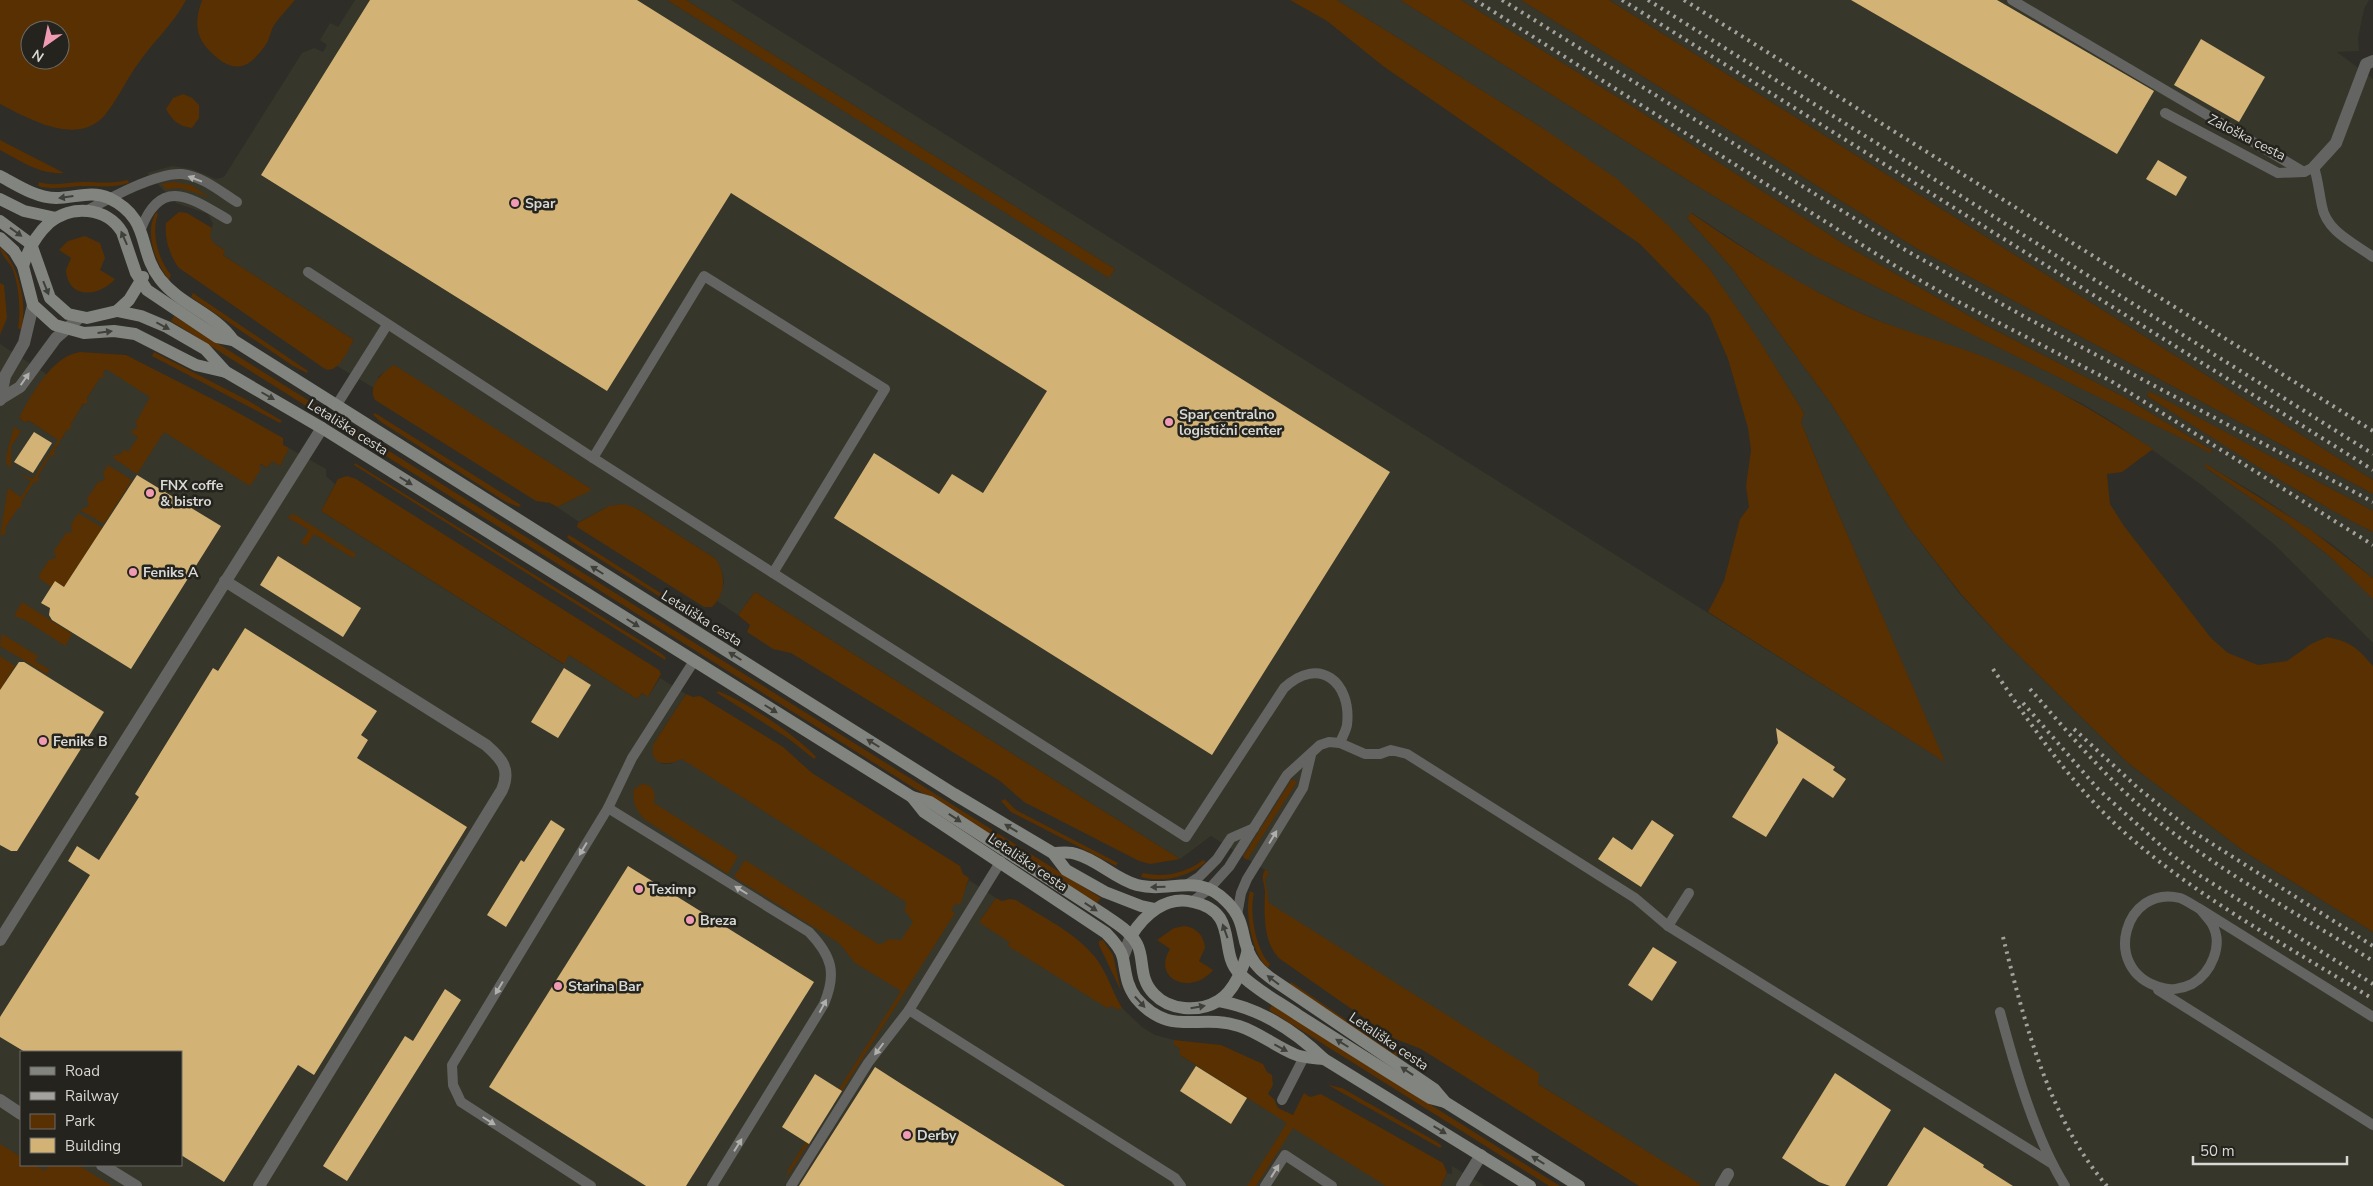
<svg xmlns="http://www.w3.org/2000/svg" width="2373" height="1186" viewBox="0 0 2373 1186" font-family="'Nunito Sans',sans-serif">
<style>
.built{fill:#37362a;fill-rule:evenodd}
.green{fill:#583002;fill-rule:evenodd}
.building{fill:#d3b375}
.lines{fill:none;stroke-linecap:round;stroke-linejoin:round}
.service{stroke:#646562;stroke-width:10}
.minor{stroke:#646562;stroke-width:12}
.tertiary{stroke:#646562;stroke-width:12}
.secondary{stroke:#82847f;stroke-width:12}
.rail{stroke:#a3a29e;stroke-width:4;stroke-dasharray:2.5 5;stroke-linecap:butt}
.oneway{fill:#afb0ac}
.oneway2{fill:#40403a}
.poi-dot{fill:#f19ab3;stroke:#24231d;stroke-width:2}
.labels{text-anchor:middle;stroke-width:5;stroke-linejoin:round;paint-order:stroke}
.street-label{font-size:14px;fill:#d8d8d4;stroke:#24231d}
.poi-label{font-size:14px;font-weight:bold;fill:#d8d8d4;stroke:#24231d;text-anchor:start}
</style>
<rect width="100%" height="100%" fill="#2e2d27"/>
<g class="built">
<path d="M355,0H667L1109,277L1115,269L686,0H731L1944,761L1831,496L1801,422L1804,413L1757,338L1709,268L1541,127L1337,0H1400L1702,189L1810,254L2212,453L2213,451L2124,397L1987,326L1847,246L1635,108L1461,0H1521L1916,248L2373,494V511L2150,392L2147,396L2303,494L2373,532V578L2333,545L2258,495L2207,465L2205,467L2287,523L2328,555L2367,592L2373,599V643L2275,545L2203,486L2116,424L2081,403L1981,356L1901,330L1858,312L1793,280L1692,213L1687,218L1731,267L1832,405L1908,526L1960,594L2004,641L2128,763L2245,852L2373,932V1186H1699V1184L1268,916L1265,879L1268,872L1211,836L1180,859L755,592L738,615L717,601L724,583L723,575L716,559L636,508L609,506L579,522L557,507L589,491L590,488L394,366L379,376L374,388L337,366L354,340L223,255L225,251L212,242L209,236L213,224L208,214L176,203L147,173L172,166L192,169L216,179L224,177L302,53L314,48L323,52L327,45L320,40L330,23L338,27Z"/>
<path d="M1609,0H2369L2364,9L2358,38L2359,51L2337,52L2373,79V480Z"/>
<path d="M0,344L48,375L19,418L26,423L28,420L60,441L106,368L267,468L272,460L280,466L289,448L326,469V476L335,484L321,511L563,664L569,655L637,699L642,693L648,697L660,678L686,694L654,743L655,757L662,764H670L682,758L906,901L956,902L959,904L969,880L996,898L981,919L1122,1008L1142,1027L1155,1035L1174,1040V1045L1180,1049V1055L1276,1115L1407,1186H47L0,1157ZM21,1052H181V1165H21Z"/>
<path d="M1452,1166L1485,1186H1441L1447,1173L1452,1174Z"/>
</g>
<g class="green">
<path d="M0,0H186C174,23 155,40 140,61C127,78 118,99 105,115C78,147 29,119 0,104ZM30,30H60V60H30Z"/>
<path d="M202,0H295C288,9 279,17 273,27C271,31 270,36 268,41C248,73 231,75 206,47C194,32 196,17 202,0Z"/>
<path d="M667,0H686L1115,269L1109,278Z"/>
<path d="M1290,0H1337L1541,127L1617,179L1668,225L1709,268L1757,337L1804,413L1801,422L1831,496L1945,762L1708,612L1724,581L1740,519L1749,507L1746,486L1751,450L1748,428L1728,359L1709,315L1640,244L1383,66L1327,21Z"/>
<path d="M1400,0H1461L1635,108L1847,246L1987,326L2124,397L2213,451L2211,453L1810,254L1702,189Z"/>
<path d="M1521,0H1609L2373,480V494L1916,248Z"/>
<path d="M183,94L192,98L199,105V118L192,128C178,126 173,121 166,109L173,98Z"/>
<path d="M0,140L64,173C40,175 21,161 0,150Z"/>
<path d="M128,180L129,183C112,188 98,186 81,186C66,187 53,190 38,186L39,182C55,187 68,182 83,182C99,182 112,184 128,180Z"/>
<path d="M173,182L191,185L209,197L180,188L166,189L161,184Z"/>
<path d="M156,212L158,214C151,233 158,260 171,275L169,280C155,262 144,233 156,212Z"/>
<path d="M179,212L187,213L212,228C206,240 216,245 226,251L223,255L354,340C348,349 339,374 325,369L179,268C170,257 164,237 166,223Z"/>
<path d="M1691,213C1745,250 1799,285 1858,312C1897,330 1939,340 1979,355C2041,379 2098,413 2153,449L2122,472L2107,474L2110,504L2124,526L2211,638L2228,653L2258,665L2287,661L2311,644L2327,637C2352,642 2357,648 2373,666V932L2245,852L2128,763L2004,641L1961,594L1908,526L1832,405L1731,267L1687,218Z"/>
<path d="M85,236L100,243L105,258L100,270L115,279C99,297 68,300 66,270L71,258L59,250L68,241Z"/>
<path d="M0,247C19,265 28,305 21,330L18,328C21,310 19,287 13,270C10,262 0,255 0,247Z"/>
<path d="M0,283L4,285L7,318L0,335Z"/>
<path d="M193,293L308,371L307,373L293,366L191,297Z"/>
<path d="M174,316L1101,898L1097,903L171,321Z"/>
<path d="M80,352L126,355L226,406L283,438V445L289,448L280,466L272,461L267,468L261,464L259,467L261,469L250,486L164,432L137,474L113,458L114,456L121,454L124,449L128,452L138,437L130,432L137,428L136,422L150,397L106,369L103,373L104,377L100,378L87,398L88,403L83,404L71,424V429L67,430L54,451L55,455L50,456L38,476L39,481L34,482L21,502L22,507L18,508L5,528L6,533L0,536L8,488L21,497L31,481L19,473L33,479L58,440L28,420L26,423L19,418C31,395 52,356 80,352Z"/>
<path d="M154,352L249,401L282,421L280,423L152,356Z"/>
<path d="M394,365L590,488V491L557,507L550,503L536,501L375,400C367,386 383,372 394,365Z"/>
<path d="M2149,391L2373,511V532C2294,492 2221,443 2147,396Z"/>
<path d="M375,413L521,505L519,507L506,502L381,422L373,415Z"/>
<path d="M14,427L21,431L11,447V468L6,464L7,452Z"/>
<path d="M355,463L662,654L666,658L665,660L354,465Z"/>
<path d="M2206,464L2311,530L2373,578V599L2328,555L2287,523L2205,467Z"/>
<path d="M108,465L132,480L104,524L80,510L89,506L87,499L98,482L105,480L103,473Z"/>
<path d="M347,476L356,479L659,670L661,674L648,697L642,693L637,699L569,655L564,664L321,511L338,479Z"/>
<path d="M624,504L636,508L716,559C726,575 726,593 712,607H704L577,527L578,523L609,506Z"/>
<path d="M78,513L113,534L92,544L64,587L55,581L51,587L38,577L49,560L56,558L54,551L66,533L72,532L71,525Z"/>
<path d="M294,514L356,554L353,558L314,534L306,546L301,543L309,530L287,517Z"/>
<path d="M569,535L700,618L692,617L571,541L567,537Z"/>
<path d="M755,592L1180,859L1150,864L1139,861L1024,802L1000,781L791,653L773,649L747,632L750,625L738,615Z"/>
<path d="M22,602L72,634L65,646L25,620L14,616Z"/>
<path d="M2,634L38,656L35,661L50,670L47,674L0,646Z"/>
<path d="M0,656L15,666L0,690Z"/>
<path d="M718,691C745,701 797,736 816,757L814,759L789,739L717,693Z"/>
<path d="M686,694L693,697L700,696L783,747L812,773L960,866L963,874L969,878L960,905L956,903L951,910L955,913L787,1177L788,1170L901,991L855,963L839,943L734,877L745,860L880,945L889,939L901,940L913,922L905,911L906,902L682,759C667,767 647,765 654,743Z"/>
<path d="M1292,779L1297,782L1247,860L1243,857Z"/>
<path d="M642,784C654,785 656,793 654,803L738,856L728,874L644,819C636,810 632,801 634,789Z"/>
<path d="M1005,799L1016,810L1118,863L1116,866L1011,812L1001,801Z"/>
<path d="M1203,860L1206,862C1189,877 1163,883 1141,877L1143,873C1165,878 1186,873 1203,860Z"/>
<path d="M1265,870L1269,872L1265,879L1269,903L1539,1073L1538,1084L1700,1184L1699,1186H1639L1421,1049L1393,1038L1280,959C1263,944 1264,913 1265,893C1265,884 1260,878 1265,870Z"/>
<path d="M1250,891L1254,893C1249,912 1256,951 1270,964L1268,968C1252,955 1244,910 1250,891Z"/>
<path d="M996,898L1002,901L1010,899L1016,900C1042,917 1075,932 1095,957C1107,972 1112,991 1122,1008L1119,1010L1112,1006L1107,1008L1008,946L1010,943L979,922Z"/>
<path d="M1185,926C1197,928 1204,936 1205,948L1199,961L1213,970C1192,996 1151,980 1170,949L1157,940L1174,928Z"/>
<path d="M1103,940L1113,955L1121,991L1099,945V941Z"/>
<path d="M1291,982L1388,1049L1403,1055V1057H1398L1289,985Z"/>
<path d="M1272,1005L1560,1186H1549L1269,1010Z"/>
<path d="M1174,1040L1221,1045L1263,1064L1267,1072L1272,1075L1273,1085L1268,1094L1274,1099L1278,1108L1293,1115L1304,1093L1310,1097L1321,1094L1443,1163L1447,1173L1441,1186H1386L1293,1128L1256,1186H1247L1287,1123L1180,1055V1049L1174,1045Z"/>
<path d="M1328,1085L1342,1088L1437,1142L1442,1146L1440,1148Z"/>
<path d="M0,1144L21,1157V1165H35L45,1171L48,1165H78L112,1186H0Z"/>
</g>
<g class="building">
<path d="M370,0H637L1390,472L1212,755L834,518L874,453L939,494L952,474L983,493L1047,391L731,193L607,391L261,175Z"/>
<path d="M1851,0H1997L2154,91L2117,154Z"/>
<path d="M2201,39L2265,77L2239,122L2174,85Z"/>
<path d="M2158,160L2187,177L2176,196L2146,179Z"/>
<path d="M34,432L52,443L33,473L14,462Z"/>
<path d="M137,475L221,526L131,669L52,620L49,615L50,608L41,603L55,581L64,587Z"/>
<path d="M278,556L361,608L343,637L260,585Z"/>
<path d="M245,628L377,711L361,735L368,740L357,758L467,827L314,1075L298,1065L224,1182L181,1155V1052H25L0,1037V1017L90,875L68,861L77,846L99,860L139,797L135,794L213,668L218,671Z"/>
<path d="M19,662H24L104,712L17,851H11L0,845V690Z"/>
<path d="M564,668L591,685L558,738L531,722Z"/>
<path d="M1776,728L1835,767L1833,770L1846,779L1833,798L1803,778L1766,837L1732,817L1778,743Z"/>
<path d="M551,820L565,829L506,927L487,915L521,860L524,862Z"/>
<path d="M1652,820L1674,835L1641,887L1598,859L1613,837L1632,850Z"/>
<path d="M628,866L814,982L686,1186H646L489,1087Z"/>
<path d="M1653,947L1677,962L1652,1001L1628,985Z"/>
<path d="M445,989L461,1000L347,1181L323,1166L405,1036L413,1041Z"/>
<path d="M1196,1066L1247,1098L1231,1124L1180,1091Z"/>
<path d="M875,1067L903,1085L1065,1186H799Z"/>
<path d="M1835,1073L1891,1110L1845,1186H1830L1819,1182L1782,1158Z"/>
<path d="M815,1074L842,1091L809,1144L782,1127Z"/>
<path d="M1924,1127L1984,1165L1983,1167L2013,1186H1887Z"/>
</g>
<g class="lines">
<g class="service">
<path d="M2012,0L2304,172"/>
<path d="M2165,113L2278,173L2304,172L2314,167C2318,180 2319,192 2322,206C2326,231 2354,243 2373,257"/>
<path d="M88,210C110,198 157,172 182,174C202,176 221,192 237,202"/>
<path d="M141,229C161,176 191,198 227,219"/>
<path d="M308,272L593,458L704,276L885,389L773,573L1186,837L1284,688C1319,655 1352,682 1347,725C1346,731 1342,737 1340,743"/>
<path d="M336,406L387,325"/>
<path d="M593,458L773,573"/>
<path d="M608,808L809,932C832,956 837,973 824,1004L712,1186"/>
<path d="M1188,884L1199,877L1217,859L1231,838L1254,828"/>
<path d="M1193,901L1209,889L1229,867L1287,775L1320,745L1329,742L1340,743L1365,754H1380L1391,750L1407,754L1635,898L1668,926L2051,1163"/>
<path d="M2200,909C2204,914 2209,919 2212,924C2224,945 2211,973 2192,984C2182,989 2169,991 2159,987C2100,969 2125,884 2180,898C2186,900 2194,906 2200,909L2373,1017"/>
<path d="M1237,915L1241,893L1247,879L1303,788L1311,755"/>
<path d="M1668,926L1689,893"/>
<path d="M2158,990L2373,1125"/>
<path d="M909,1010L1175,1178L1181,1186"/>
<path d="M2000,1012C2015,1068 2035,1138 2065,1186"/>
<path d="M1282,1100L1304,1057"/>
<path d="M591,1186L461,1102L453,1085L452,1065L608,808L632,758L694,661"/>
<path d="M791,1186L868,1063L909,1010L1001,861"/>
<path d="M1265,1186L1285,1155L1332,1186"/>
</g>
<g class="minor">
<path d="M2314,167L2336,143L2366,64L2373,61"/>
<path d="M2,398L20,387L56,338L79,318"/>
<path d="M0,400L5,376L24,343L33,305"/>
<path d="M225,581L486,745C502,759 511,769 502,790L259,1186"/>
<path d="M0,940L322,428"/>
<path d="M0,1100L21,1114"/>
<path d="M102,1165L136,1186"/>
<path d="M1462,1186L1481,1155"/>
<path d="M1721,1186L1728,1174"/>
</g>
<path class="tertiary" d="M1123,957L1131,936"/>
<g class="secondary">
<path d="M0,176C17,185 36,198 56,198C75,198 91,190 109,198C152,219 137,250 160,279C180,305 214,313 233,340"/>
<path d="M0,199L24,211L56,218"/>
<path d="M0,221L31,244L50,298L68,314L87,318L117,311L129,300L143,277"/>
<path d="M0,238L14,251L23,266L33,305L55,325L84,333L114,331L135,334L196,365L226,372"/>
<path d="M23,266C28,250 36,235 49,223C71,204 107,207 122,232L136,273L147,290L217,337L233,340L954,794L1053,853L1066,870L1105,892L1141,906L1155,909"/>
<path d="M117,311L141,316L167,327L205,349L226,372L322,428L912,797L930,802L1106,916C1117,924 1130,931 1137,944C1145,959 1138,978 1154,994C1169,1010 1198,1013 1218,1001C1234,992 1244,967 1248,949"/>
<path d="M912,797L924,812L1106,933C1113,940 1121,949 1123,958C1126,973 1126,985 1136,998C1170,1038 1198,1013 1239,1026C1258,1032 1275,1046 1294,1054C1302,1058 1314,1058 1324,1059"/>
<path d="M1053,853C1060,853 1069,851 1076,854C1098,860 1115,879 1137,885C1171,894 1197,871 1227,902C1247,922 1240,938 1251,957C1256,967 1264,973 1272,979L1434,1089L1445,1102L1579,1186"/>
<path d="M1131,936C1144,915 1166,895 1193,902C1240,912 1218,952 1239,973C1256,990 1279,1002 1298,1015C1342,1043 1386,1071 1430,1098L1445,1102"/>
<path d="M1219,1001C1259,1008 1295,1031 1324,1059L1530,1186"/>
</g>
<g class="rail">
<path d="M1475,0L1897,267L1951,298L2111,381L2373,545"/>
<path d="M1502,0L1907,251L2025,317L2373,502"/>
<path d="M1622,0L2373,470"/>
<path d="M1648,0L2373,454"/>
<path d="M1684,0L2373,431"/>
<path d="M1993,669C2029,722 2064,774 2110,819C2183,890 2286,945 2373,999"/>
<path d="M2030,689C2067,731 2104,776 2147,812C2216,870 2297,913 2373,961"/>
<path d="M2023,703L2098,789L2168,852L2199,875L2373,984"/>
<path d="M2074,729L2138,788L2192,831L2373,946"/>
<path d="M2003,937C2024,1021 2049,1119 2107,1186"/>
</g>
</g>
<defs><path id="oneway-solid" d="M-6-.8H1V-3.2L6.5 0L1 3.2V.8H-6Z" transform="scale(1.25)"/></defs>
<g class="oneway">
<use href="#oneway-solid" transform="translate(195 179) rotate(-159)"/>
<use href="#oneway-solid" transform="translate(25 379) rotate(-55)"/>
<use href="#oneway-solid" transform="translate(1273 837) rotate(-59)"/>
<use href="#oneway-solid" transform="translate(583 849) rotate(121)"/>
<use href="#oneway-solid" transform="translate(741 890) rotate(-148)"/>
<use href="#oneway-solid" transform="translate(499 988) rotate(121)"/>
<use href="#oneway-solid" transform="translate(823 1006) rotate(-62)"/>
<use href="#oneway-solid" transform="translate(879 1049) rotate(127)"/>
<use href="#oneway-solid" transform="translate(489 1121) rotate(32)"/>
<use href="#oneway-solid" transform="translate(738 1145) rotate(-58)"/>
<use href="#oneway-solid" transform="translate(1275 1171) rotate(-58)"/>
</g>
<g class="oneway2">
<use href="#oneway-solid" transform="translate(66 197) rotate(172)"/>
<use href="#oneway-solid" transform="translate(16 232) rotate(36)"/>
<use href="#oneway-solid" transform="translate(124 238) rotate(-114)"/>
<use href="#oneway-solid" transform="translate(46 288) rotate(68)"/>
<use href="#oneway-solid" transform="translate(163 326) rotate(28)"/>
<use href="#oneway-solid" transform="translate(105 332) rotate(-7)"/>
<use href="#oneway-solid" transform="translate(268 396) rotate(30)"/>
<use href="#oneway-solid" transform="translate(406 481) rotate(32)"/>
<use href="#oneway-solid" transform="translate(597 570) rotate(-148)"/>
<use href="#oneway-solid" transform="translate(633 623) rotate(32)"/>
<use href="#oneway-solid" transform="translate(735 656) rotate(-148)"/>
<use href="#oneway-solid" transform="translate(771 709) rotate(32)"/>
<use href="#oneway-solid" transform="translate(873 743) rotate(-148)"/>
<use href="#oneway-solid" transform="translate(955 818) rotate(33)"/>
<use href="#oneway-solid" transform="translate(1011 828) rotate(-149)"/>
<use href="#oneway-solid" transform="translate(1158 887) rotate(179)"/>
<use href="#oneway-solid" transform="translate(1091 907) rotate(33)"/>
<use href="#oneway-solid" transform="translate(1225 931) rotate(-110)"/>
<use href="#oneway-solid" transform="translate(1273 980) rotate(-143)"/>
<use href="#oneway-solid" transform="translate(1140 1002) rotate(47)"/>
<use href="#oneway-solid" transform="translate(1198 1007) rotate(-10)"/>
<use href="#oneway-solid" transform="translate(1342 1043) rotate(-148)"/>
<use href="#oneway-solid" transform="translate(1281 1048) rotate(28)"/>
<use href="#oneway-solid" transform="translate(1407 1071) rotate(-146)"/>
<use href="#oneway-solid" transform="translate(1440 1130) rotate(31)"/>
<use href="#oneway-solid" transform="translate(1538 1160) rotate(-148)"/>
</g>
<g class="poi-dot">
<circle cx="515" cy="203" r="5"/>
<circle cx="1169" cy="422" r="5"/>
<circle cx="150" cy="493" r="5"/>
<circle cx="133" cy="572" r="5"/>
<circle cx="43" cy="741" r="5"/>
<circle cx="639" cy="889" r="5"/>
<circle cx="690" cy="920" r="5"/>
<circle cx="558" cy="986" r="5"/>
<circle cx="907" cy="1135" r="5"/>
</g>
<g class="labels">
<g class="street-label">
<text transform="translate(2247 137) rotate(27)" y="5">Zaloška cesta</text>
<text transform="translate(348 427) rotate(32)" y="5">Letališka cesta</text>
<text transform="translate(702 618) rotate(32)" y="5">Letališka cesta</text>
<text transform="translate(1028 862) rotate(34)" y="5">Letališka cesta</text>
<text transform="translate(1389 1041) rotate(34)" y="5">Letališka cesta</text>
</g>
<g class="poi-label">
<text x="525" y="208">Spar</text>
<text x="1179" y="419">Spar centralno<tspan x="1179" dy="16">logistični center</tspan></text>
<text x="160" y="490">FNX coffe<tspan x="160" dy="16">&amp; bistro</tspan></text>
<text x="143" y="577">Feniks A</text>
<text x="53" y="746">Feniks B</text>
<text x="649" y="894">Teximp</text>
<text x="700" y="925">Breza</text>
<text x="568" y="991">Starina Bar</text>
<text x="917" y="1140">Derby</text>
</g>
</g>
<rect x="20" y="1051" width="162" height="115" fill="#24231d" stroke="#6c6b66"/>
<rect x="30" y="1067" width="25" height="8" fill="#82847f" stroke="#6c6b66"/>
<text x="65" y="1076" font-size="15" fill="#d8d8d4">Road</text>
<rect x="30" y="1092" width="25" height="8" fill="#a3a29e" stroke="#6c6b66"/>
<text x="65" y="1101" font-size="15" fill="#d8d8d4">Railway</text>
<rect x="30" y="1114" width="25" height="15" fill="#583002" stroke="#6c6b66"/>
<text x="65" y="1126" font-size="15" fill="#d8d8d4">Park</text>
<rect x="30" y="1138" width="25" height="15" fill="#d3b375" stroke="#6c6b66"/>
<text x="65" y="1151" font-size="15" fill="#d8d8d4">Building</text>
<g transform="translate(45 45) rotate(213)"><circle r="24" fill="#24231d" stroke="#6c6b66"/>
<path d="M0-4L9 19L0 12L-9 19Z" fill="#f19ab3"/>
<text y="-8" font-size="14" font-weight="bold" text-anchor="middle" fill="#d8d8d4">N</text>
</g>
<path d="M2193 1156v8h154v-8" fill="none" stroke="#d8d8d4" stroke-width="2.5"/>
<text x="2200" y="1156" font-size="15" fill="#d8d8d4" stroke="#24231d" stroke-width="4" paint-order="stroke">50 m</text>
</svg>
